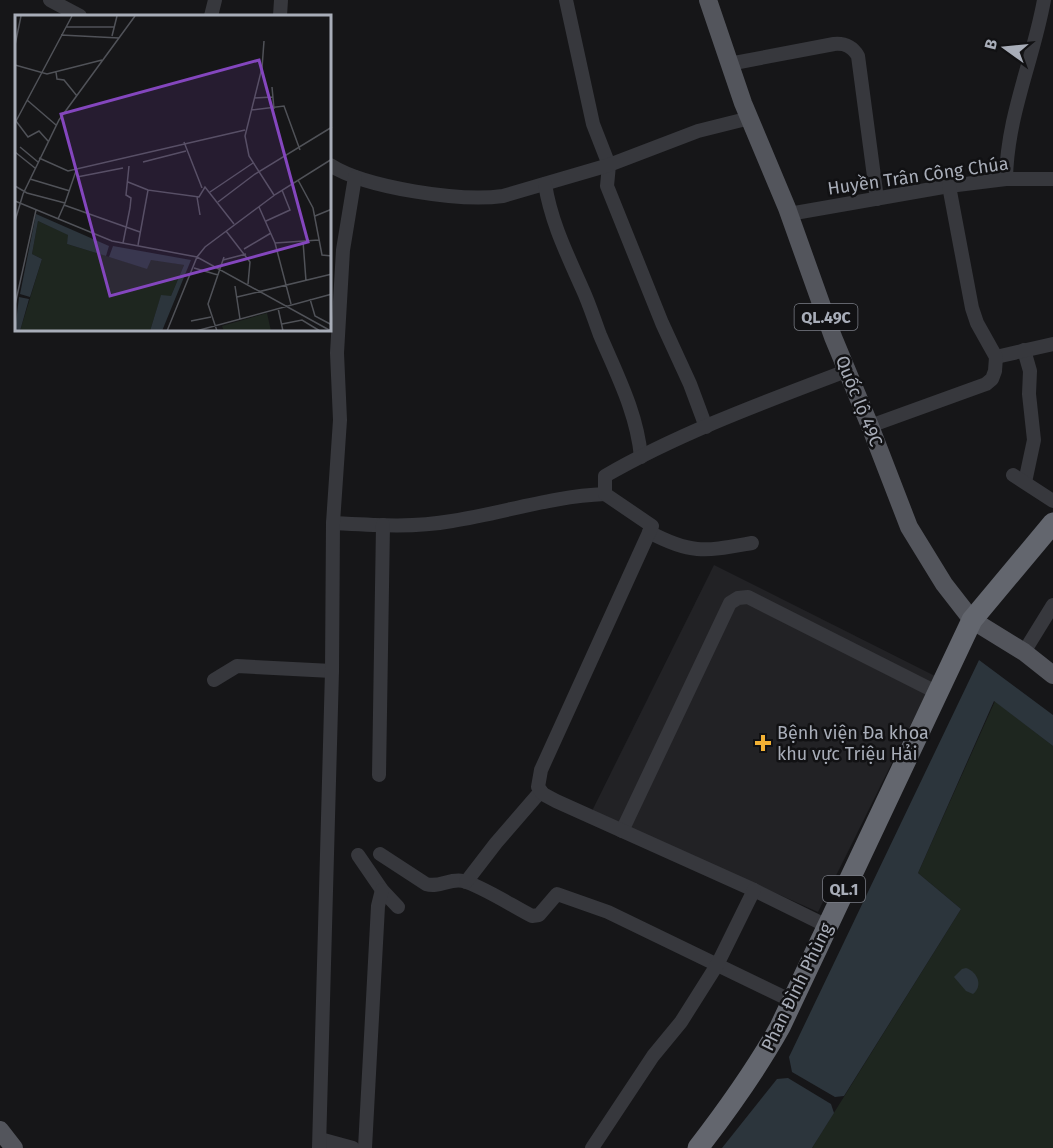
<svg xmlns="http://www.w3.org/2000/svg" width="1053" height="1148" viewBox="0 0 1053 1148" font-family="'Fira Sans',sans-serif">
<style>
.built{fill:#222225}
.green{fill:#1e261f}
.water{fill:#2c353c}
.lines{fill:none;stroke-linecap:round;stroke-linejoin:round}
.minor{stroke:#37383d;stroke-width:14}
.major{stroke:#53555c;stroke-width:18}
.highway{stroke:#63666e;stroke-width:21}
.poi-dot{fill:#f2b134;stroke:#111113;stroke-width:2}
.labels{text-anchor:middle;stroke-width:5;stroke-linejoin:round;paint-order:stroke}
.shield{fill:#111113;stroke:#7b7e86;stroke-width:1.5}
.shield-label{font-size:16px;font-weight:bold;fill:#a8adb8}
.street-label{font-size:18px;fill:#a8adb8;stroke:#111113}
.poi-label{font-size:18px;fill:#a8adb8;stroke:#111113;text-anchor:start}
.inset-road{fill:none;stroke:#505258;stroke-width:1.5}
.view{fill:#8446be;fill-opacity:0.15;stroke:#8446be;stroke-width:3}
.inset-edge{fill:none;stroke:#a8adb8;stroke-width:3}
</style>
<rect width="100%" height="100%" fill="#161618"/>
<path class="built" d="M714,565L935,676L818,912L592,811Z"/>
<path class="green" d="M995,701L1053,746V1148H812L961,909L918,873Z"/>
<g class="water">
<path d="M979,660L1053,715V746L994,701L918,873L961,909L844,1096L835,1097L792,1072L789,1057Z"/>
<path d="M966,968C978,972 983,986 973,994L966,991L954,977L962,969Z"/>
<path d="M788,1078L831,1104L834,1113L812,1148H722L777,1079Z"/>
</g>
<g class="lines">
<g class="minor">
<path d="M50,0L80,16"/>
<path d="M566,0L593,124L609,165L607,186L662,323L690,384L706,427"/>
<path d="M211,16L215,0"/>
<path d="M280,16L281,0"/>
<path d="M729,64L834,44C845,43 852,46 858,56L877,199"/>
<path d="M330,165C366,188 461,202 503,196L609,165L698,131L750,118"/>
<path d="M1006,179C1007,116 1033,61 1044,0"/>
<path d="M545,184C551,222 567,254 582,288C589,303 594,319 600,335C617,375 637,413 641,457"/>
<path d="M789,214L949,186L1006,179H1053"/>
<path d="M1024,350L1030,371L1029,394L1034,440L1025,482"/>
<path d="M996,357L1053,344"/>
<path d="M870,426L986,384L992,379L995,371L996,357L977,323L972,308L949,186"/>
<path d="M1013,475L1053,501"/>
<path d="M333,523C372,525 412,528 452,521C503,513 553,496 605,494"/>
<path d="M649,532C692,555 706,551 752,543"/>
<path d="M1024,652L1053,605"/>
<path d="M214,680L237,666L332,671"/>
<path d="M379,775L383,525"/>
<path d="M622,831L730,603L738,598L748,597L938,693"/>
<path d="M380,854L426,884C439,888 450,878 463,881C482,886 514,907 532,916L539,915L557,894L608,912L792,1001"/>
<path d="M358,855L382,890L398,907"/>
<path d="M466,882L496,843L541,791"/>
<path d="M827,926L754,890L556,801L543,794L538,787L541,770L652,526L605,494V476C679,433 767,401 846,371"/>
<path d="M320,1139L353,1148"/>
<path d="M319,1148L332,671L333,523L340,420L337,353L343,250L355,177"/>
<path d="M365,1148L378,906L382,890"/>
<path d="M592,1148L653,1056L681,1022L717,965L754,890"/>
</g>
<g class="major">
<path d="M708,0L743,103L787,208L833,337L870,426L909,527L944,584L972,620L1024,652L1053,675"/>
<path d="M0,1130L14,1148"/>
</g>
<path class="highway" d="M698,1148C728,1109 756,1070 780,1027L972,620L1053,523"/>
</g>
<path class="poi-dot" d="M760 734h6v6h6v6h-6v6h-6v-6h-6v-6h6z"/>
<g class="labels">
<g class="shield">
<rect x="794.5" y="304" width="63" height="26" rx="4.5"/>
<rect x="823" y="876" width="42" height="26" rx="4.5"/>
</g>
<g class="shield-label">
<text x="826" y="323">QL.49C</text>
<text x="844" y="895">QL.1</text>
</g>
<g class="street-label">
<text transform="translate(918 176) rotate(-8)" y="6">Huyền Trân Công Chúa</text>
<text transform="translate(859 401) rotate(68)" y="6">Quốc lộ 49C</text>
<text transform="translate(797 987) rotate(-64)" y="6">Phan Đình Phùng</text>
</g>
<g class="poi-label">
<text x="777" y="739">Bệnh viện Đa khoa<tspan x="777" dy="21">khu vực Triệu Hải</tspan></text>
</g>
</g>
<g transform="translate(15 15)">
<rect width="316" height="316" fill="#161618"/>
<path d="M23,206L54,220L52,229L131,253L136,244L169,250L156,281H146L135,316H5L27,244L17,239ZM252,298L256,316H209L207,311Z" fill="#1e261f"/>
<path d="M21,199L94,231L91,241L52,229L53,220L23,206L17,239L27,244L15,282L5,279ZM98,231L176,245L147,316H135L146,280L156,281L169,250L136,245L132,254L94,242ZM4,282L14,284L5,316H0Z" fill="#2c353c"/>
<path class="inset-road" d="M51,12H99M46,20L104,23M97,21L102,1M249,26L247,53L230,121L234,141L259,180M0,30L6,1M0,50L32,59L87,45M41,57L42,64L49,65L62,81M257,72L259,94M239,83L258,82M12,85L41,110M236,95L269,91L285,135M1,106L13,122L24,116L33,126M0,108L57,1M169,127L187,173M5,132L23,147M0,137L20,153M24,143L53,156L230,115M128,147L171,136M62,162L108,153M15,164L55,176M283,165L298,193L307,240L317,241M113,167L133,175M0,171L12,178L50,188L43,204M195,177L238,148M182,182L185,200M0,186L97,226L182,242L316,316M203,187L240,159L317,112M50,188L62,153M49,190L125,217M244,192L260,228L276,289M300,201L317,194M0,206L8,179L44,105L120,1M251,206L275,195L267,175M211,216L235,247L233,269M288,226L291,266M108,228L115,193L116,183L111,180L114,151M260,228L304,225M123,230L133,175L184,182L190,172L219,209M229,234L256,218M208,245L231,239M179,253L203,260M220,271L225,304M222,282L317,259M295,284L300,301L317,310M0,290L21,195M263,293L268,316M176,306L196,302M267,309L287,305L305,316M152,316L182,242L190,232L261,179L317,144M181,316L317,279M202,316L193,289L209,242"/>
<path class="view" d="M244,45L293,227L95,281L46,99Z"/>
<rect width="316" height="316" class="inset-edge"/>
</g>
<g transform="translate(1005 48) rotate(285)" stroke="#111113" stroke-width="4.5" paint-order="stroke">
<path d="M0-4.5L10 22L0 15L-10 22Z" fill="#a8adb8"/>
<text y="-9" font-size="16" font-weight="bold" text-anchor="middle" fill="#a8adb8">B</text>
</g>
</svg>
